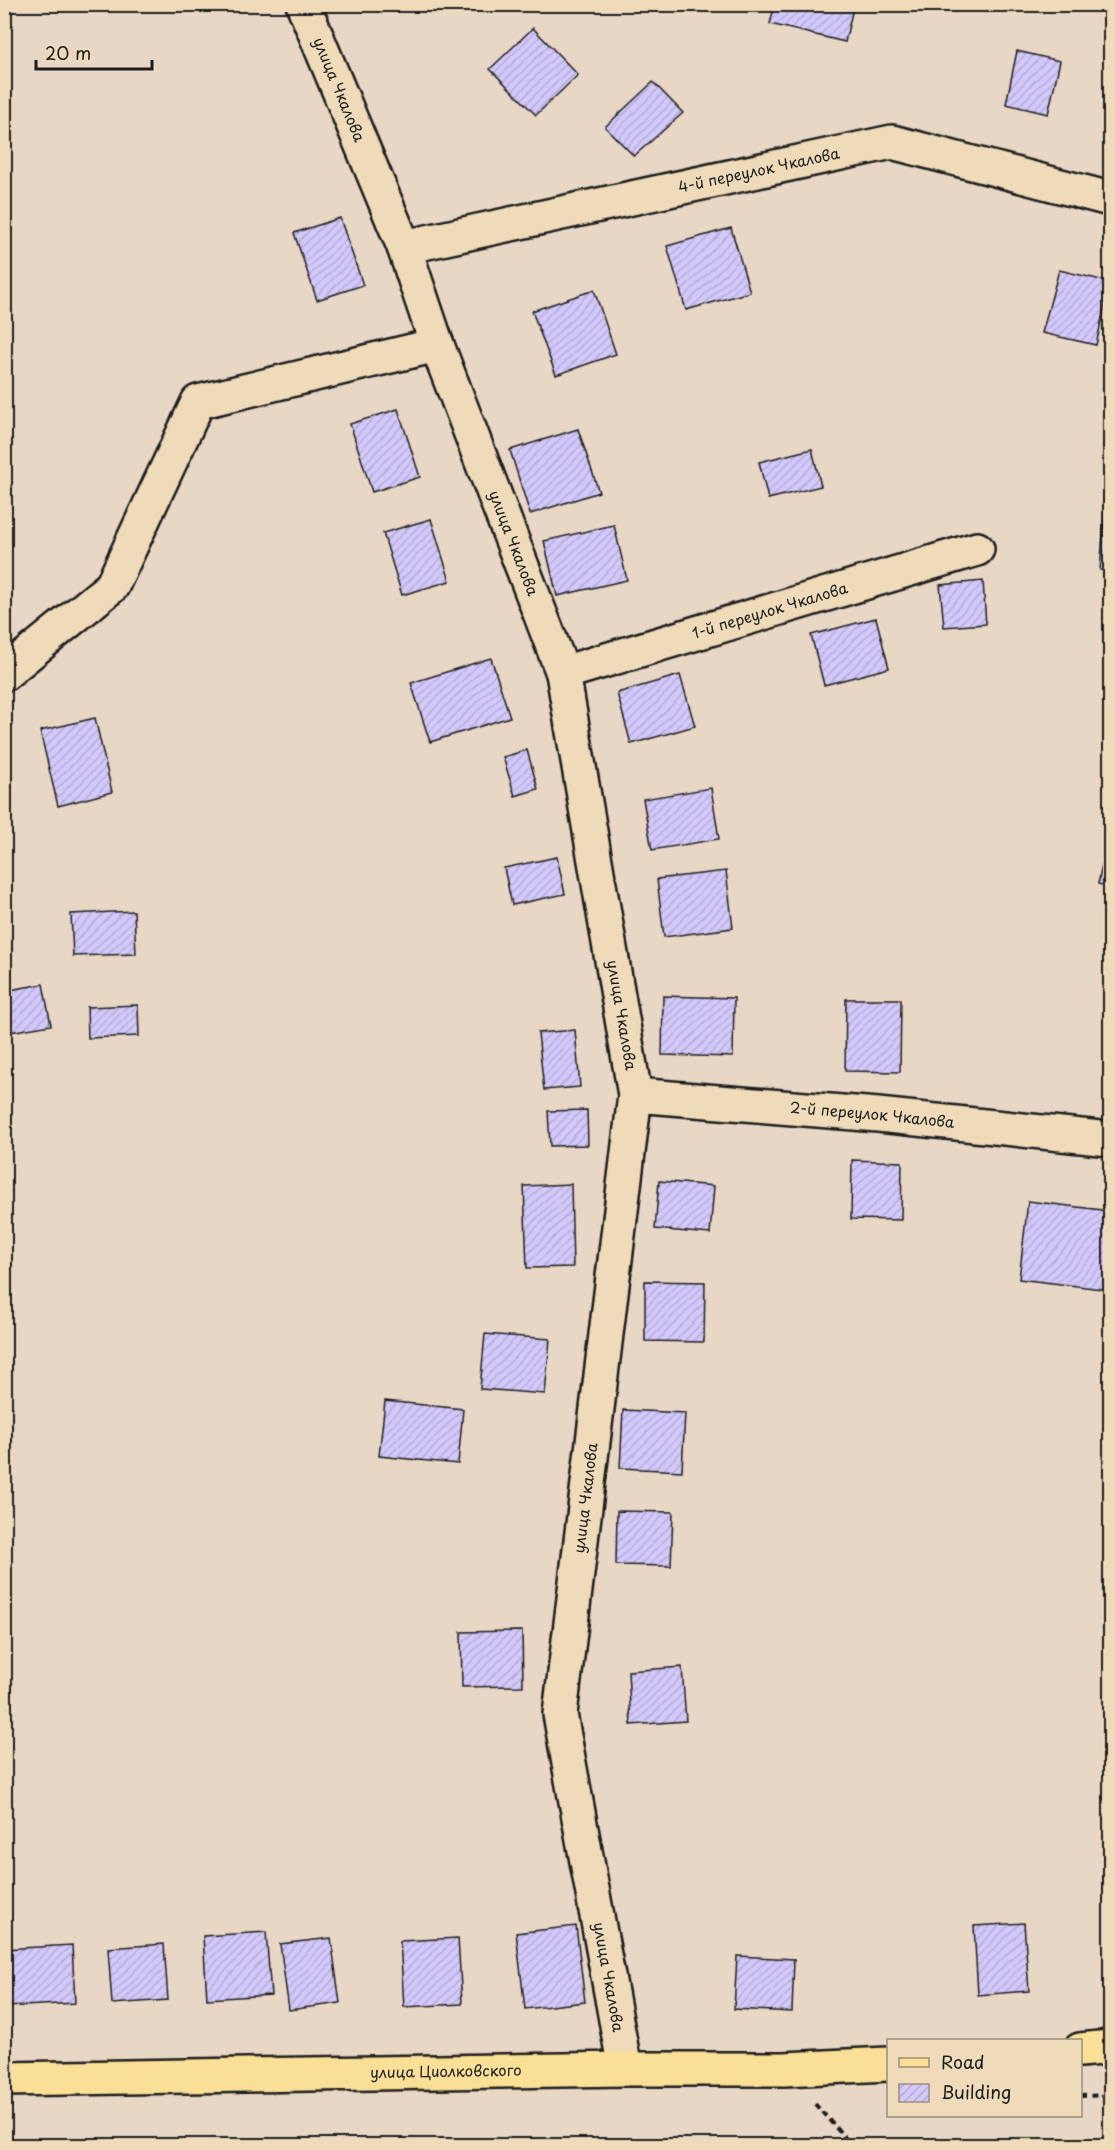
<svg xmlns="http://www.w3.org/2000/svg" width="1115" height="2150" viewBox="0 0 1115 2150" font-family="'Playpen Sans',sans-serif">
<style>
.building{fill:url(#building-hatch);stroke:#1c1c1c;stroke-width:1.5}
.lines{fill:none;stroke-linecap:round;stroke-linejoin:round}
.minor-casing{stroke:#1c1c1c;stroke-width:38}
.major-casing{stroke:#1c1c1c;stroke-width:38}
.path{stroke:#1c1c1c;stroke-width:4;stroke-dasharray:6 4.5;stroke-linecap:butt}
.minor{stroke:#efdbb9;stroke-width:33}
.major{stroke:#fadf96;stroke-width:33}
.labels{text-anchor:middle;stroke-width:4.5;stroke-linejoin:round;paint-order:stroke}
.street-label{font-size:15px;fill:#1c1c1c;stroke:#efdbb9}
</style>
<defs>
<pattern id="building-hatch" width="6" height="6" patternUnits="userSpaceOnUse" patternTransform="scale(1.5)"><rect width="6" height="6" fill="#d3c8fa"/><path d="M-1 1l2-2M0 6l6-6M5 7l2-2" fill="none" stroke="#b5abd6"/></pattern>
</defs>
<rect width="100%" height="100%" fill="#e9d7c6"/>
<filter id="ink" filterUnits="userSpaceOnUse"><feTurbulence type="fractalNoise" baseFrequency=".0167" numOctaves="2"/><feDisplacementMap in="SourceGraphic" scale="12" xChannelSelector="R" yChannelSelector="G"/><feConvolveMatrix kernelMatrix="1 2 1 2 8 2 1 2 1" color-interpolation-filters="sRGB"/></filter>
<g filter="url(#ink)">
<g class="building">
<path d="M775,4H854L845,42L770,24Z"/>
<path d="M533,28L578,75L536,115L490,69Z"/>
<path d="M1017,51L1060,61L1048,114L1006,104Z"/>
<path d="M653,82L683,113L634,156L605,127Z"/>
<path d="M340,218L363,285L317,300L294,233Z"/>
<path d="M731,228L750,292L686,310L667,246Z"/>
<path d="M1059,270L1110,282L1096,345L1042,333Z"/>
<path d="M594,290L616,354L556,375L532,311Z"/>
<path d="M398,409L420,477L372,492L350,424Z"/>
<path d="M578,429L599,492L530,514L510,450Z"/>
<path d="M812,449L821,486L768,499L759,462Z"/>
<path d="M1106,499L1110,500V571L1100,570Z"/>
<path d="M431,519L450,581L402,595L383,533Z"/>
<path d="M614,525L627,580L557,596L544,541Z"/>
<path d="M983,581L986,624L944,627L940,585Z"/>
<path d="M876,618L889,668L824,685L811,635Z"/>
<path d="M491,658L510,717L430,742L411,683Z"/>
<path d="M680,675L695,726L631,744L617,693Z"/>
<path d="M95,718L112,792L58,806L40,731Z"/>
<path d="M527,750L538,789L515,796L503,757Z"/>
<path d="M711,788L719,839L652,850L643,799Z"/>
<path d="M1110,829V887L1098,884Z"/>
<path d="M557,857L565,894L512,905L504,868Z"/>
<path d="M726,871L733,928L664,937L657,879Z"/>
<path d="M134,911L136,954L73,956L71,914Z"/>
<path d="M43,984L51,1025L4,1033V991Z"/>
<path d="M663,996L734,998L733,1057L662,1055Z"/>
<path d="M846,999H901L900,1072L845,1071Z"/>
<path d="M138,1005L139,1036L88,1038L87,1007Z"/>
<path d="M575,1030L580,1087L544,1090L538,1033Z"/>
<path d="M587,1110L588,1145L550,1146L548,1111Z"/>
<path d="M852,1160L902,1162L901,1220L851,1219Z"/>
<path d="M659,1181L714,1186L710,1234L655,1229Z"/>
<path d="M571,1184L573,1267L527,1268L524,1186Z"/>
<path d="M1028,1201L1110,1211V1290L1019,1279Z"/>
<path d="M645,1281L705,1282L704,1342L645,1341Z"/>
<path d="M485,1334L550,1339L545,1394L480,1389Z"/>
<path d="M385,1401L463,1409L458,1464L379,1456Z"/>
<path d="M623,1410L685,1413L682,1471L620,1468Z"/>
<path d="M4,1465L9,1498H4Z"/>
<path d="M617,1511L673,1512L671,1566L616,1565Z"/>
<path d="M522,1631L523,1686L462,1687L461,1632Z"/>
<path d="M682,1667L686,1721L631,1725L628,1671Z"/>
<path d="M1024,1923L1029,1991L978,1995L974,1926Z"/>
<path d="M576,1926L585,2002L525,2009L516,1933Z"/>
<path d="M266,1932L271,1995L207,1999L203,1936Z"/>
<path d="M331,1938L340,2003L289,2010L280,1944Z"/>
<path d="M458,1938L462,2004L404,2007L400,1941Z"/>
<path d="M164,1944L168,2000L112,2004L108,1948Z"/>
<path d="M72,1945L75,2003L7,2007L4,1949Z"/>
<path d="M737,1956L794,1959L792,2012L734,2009Z"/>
</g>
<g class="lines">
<g class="minor-casing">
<g id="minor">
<path id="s1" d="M303,4L404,247L437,345L563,673L635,1095L560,1714L625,2069"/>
<path id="s2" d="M404,247L892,142L1110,199"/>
<path id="s3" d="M563,673L977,549"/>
<path d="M4,674L112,586L198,402L437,345"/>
<path id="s4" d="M635,1095L878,1115L1110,1139"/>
</g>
</g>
<g class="major-casing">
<g id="major">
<path d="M1080,2050L1110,2047"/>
<path id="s5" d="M4,2079L625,2069H784L888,2064"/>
</g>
</g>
<g class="path">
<path d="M1080,2096L1110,2095"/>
<path d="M815,2104L846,2139L857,2146"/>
</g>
<use href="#minor" class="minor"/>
<use href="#major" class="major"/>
</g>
</g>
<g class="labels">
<g class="street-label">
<text dy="5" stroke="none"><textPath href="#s1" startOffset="93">улица Чкалова</textPath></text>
<text dy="5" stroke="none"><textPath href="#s2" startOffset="363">4-й переулок Чкалова</textPath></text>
<text dy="5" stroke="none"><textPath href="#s1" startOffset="579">улица Чкалова</textPath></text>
<text dy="5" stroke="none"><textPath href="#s3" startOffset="216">1-й переулок Чкалова</textPath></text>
<text dy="5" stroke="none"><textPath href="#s1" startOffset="1065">улица Чкалова</textPath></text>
<text dy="5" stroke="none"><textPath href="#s4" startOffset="238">2-й переулок Чкалова</textPath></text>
<text transform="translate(586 1498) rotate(-83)" y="5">улица Чкалова</text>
<text dy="5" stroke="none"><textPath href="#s1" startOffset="2037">улица Чкалова</textPath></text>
<text dy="5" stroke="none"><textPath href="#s5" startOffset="442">улица Циолковского</textPath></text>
</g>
</g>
<rect width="1115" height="2150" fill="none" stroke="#efdbb9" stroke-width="24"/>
<rect x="12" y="12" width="1091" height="2126" fill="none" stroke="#1c1c1c" stroke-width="2" filter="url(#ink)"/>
<rect x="887" y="2039" width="195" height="78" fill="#efdbb9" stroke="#9b8f7a" stroke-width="1.5"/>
<rect x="899" y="2058" width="30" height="9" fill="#fadf96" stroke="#9b8f7a" stroke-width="1.5"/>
<text x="941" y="2069" font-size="18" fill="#1c1c1c">Road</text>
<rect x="899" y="2084" width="30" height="18" fill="url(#building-hatch)" stroke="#9b8f7a" stroke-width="1.5"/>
<text x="941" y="2099" font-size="18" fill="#1c1c1c">Building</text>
<path d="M36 60v9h116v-9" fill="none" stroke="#1c1c1c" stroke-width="3"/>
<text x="45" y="60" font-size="18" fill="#1c1c1c" stroke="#efdbb9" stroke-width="4.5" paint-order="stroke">20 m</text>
</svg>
